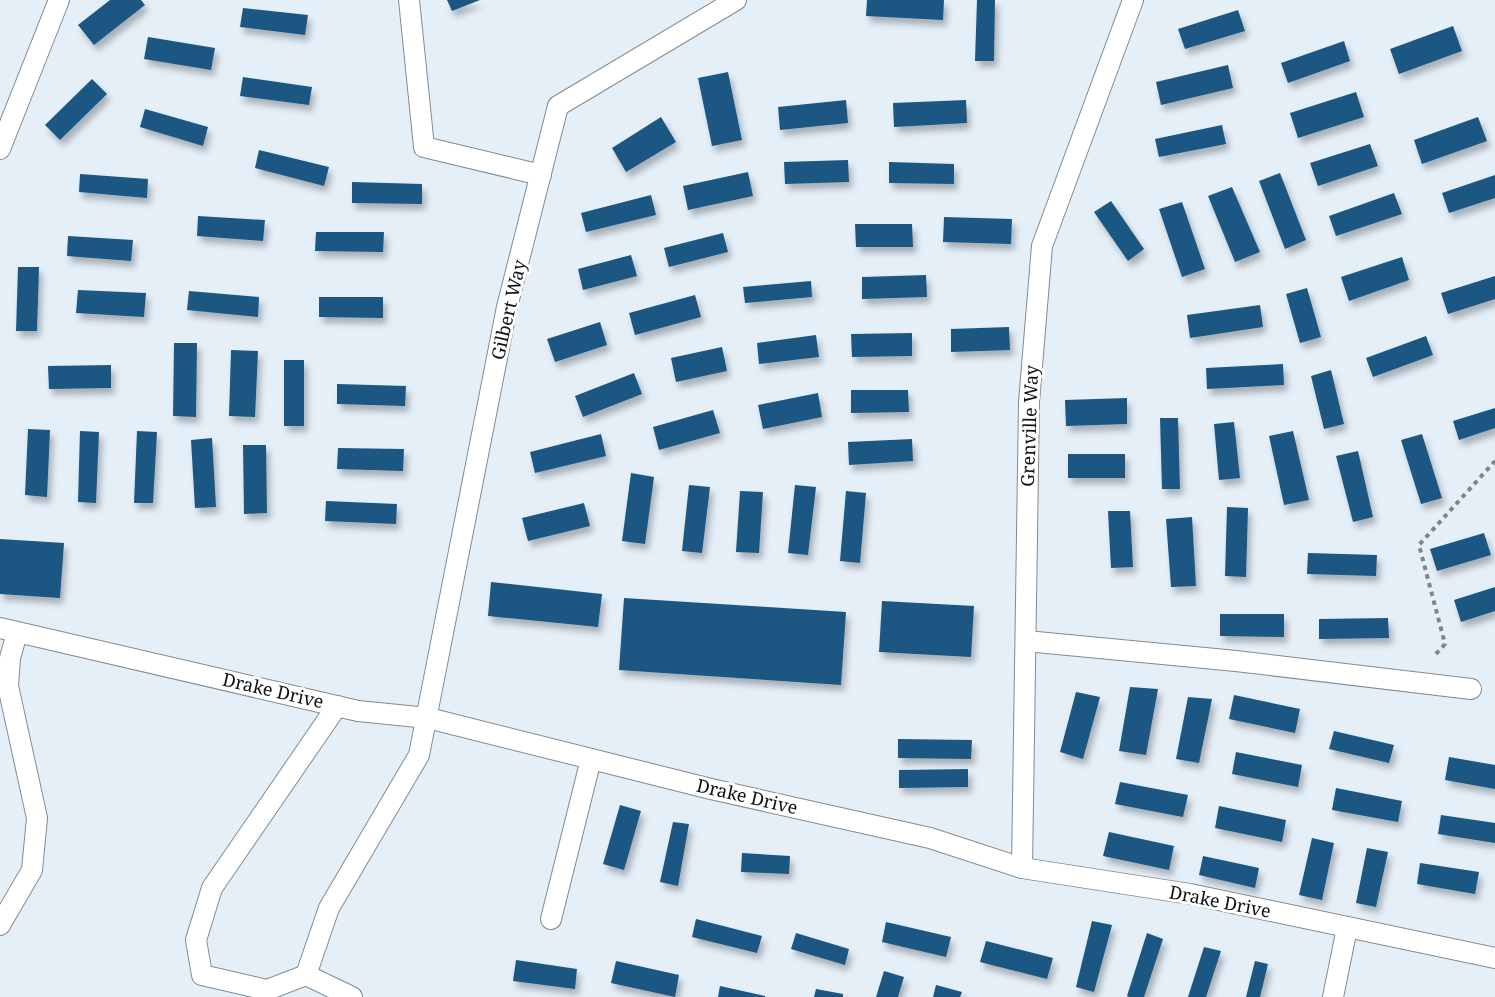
<svg xmlns="http://www.w3.org/2000/svg" width="1495" height="997" viewBox="0 0 1495 997" font-family="'Noto Serif',serif">
<style>
.building{fill:#1a5783;filter:url(#shadow)}
.lines{fill:none;stroke-linecap:round;stroke-linejoin:round}
.lane-casing{stroke:#828b93;stroke-width:22}
.path{stroke:#7e858b;stroke-width:4;stroke-dasharray:4.5 4.5;stroke-linecap:butt}
.lane{stroke:#fff;stroke-width:20}
.labels{text-anchor:middle;stroke-width:6;stroke-linejoin:round;paint-order:stroke}
.street-label{font-size:18px;fill:#0f1215;stroke:#fff}
</style>
<defs>
<filter id="shadow"><feDropShadow dx="3.5" dy="6" stdDeviation="3" flood-color="#0004"/></filter>
</defs>
<rect width="100%" height="100%" fill="#e5eff8"/>
<g class="building">
<path d="M110,0H141L145,5L94,45L78,25Z"/>
<path d="M447,0H480L452,11Z"/>
<path d="M867,0H944L943,20L866,16Z"/>
<path d="M977,0H995L994,61H975Z"/>
<path d="M243,8L308,15L305,35L240,27Z"/>
<path d="M1238,10L1245,31L1185,49L1178,29Z"/>
<path d="M1453,26L1462,51L1399,74L1390,49Z"/>
<path d="M148,37L215,48L211,70L144,59Z"/>
<path d="M1344,41L1350,61L1288,83L1281,63Z"/>
<path d="M1228,65L1233,88L1161,105L1156,82Z"/>
<path d="M728,72L742,140L712,146L698,78Z"/>
<path d="M243,77L312,87L309,105L240,96Z"/>
<path d="M92,79L107,94L60,140L45,125Z"/>
<path d="M1356,92L1364,117L1298,138L1290,113Z"/>
<path d="M846,100L848,123L780,130L778,107Z"/>
<path d="M966,100L967,123L894,127L893,103Z"/>
<path d="M145,109L208,127L203,146L140,127Z"/>
<path d="M661,117L676,142L626,172L612,148Z"/>
<path d="M1478,117L1487,141L1422,164L1414,140Z"/>
<path d="M1222,125L1226,144L1159,157L1155,139Z"/>
<path d="M1370,144L1378,166L1318,186L1310,163Z"/>
<path d="M259,150L329,167L324,186L255,168Z"/>
<path d="M848,160L849,182L785,184L784,162Z"/>
<path d="M889,162L954,164V184L889,183Z"/>
<path d="M748,172L753,196L688,210L683,186Z"/>
<path d="M1280,173L1306,240L1285,249L1259,181Z"/>
<path d="M80,174L148,179L147,198L79,192Z"/>
<path d="M1495,175V198L1449,213L1442,193Z"/>
<path d="M352,182L422,184V204L352,203Z"/>
<path d="M1232,187L1260,252L1235,262L1208,196Z"/>
<path d="M1394,193L1402,214L1336,236L1329,216Z"/>
<path d="M651,195L656,215L586,232L581,213Z"/>
<path d="M1111,201L1144,249L1128,261L1094,212Z"/>
<path d="M1182,202L1205,269L1182,277L1159,209Z"/>
<path d="M198,216L265,220L263,241L197,236Z"/>
<path d="M944,217L1012,219L1011,244L943,242Z"/>
<path d="M855,224H912L913,247H856Z"/>
<path d="M316,232H384L383,252L315,251Z"/>
<path d="M723,233L728,252L669,267L664,248Z"/>
<path d="M68,236L133,240L131,261L67,256Z"/>
<path d="M631,255L637,276L583,290L578,269Z"/>
<path d="M1402,257L1409,280L1349,301L1341,277Z"/>
<path d="M18,267H39L37,331H16Z"/>
<path d="M926,275L927,297L862,299V277Z"/>
<path d="M1495,276V299L1448,314L1441,293Z"/>
<path d="M811,281L812,297L745,303L743,287Z"/>
<path d="M1307,288L1321,337L1300,343L1286,294Z"/>
<path d="M78,290L146,293L144,317L76,313Z"/>
<path d="M189,291L259,297L258,317L187,310Z"/>
<path d="M695,295L701,317L635,335L629,313Z"/>
<path d="M319,297H383V318L319,317Z"/>
<path d="M1260,305L1263,327L1190,338L1187,315Z"/>
<path d="M600,322L607,345L555,362L547,339Z"/>
<path d="M1009,327L1010,350L951,352V329Z"/>
<path d="M912,333V356L852,357L851,334Z"/>
<path d="M816,335L819,357L759,364L757,343Z"/>
<path d="M1426,336L1433,355L1373,377L1366,358Z"/>
<path d="M174,343H197L196,417L173,416Z"/>
<path d="M722,347L727,371L676,382L671,358Z"/>
<path d="M231,350L258,351L255,417L229,416Z"/>
<rect x="284" y="360" width="20" height="66"/>
<path d="M1283,364L1284,385L1207,389L1206,368Z"/>
<path d="M111,365V388L49,389L48,366Z"/>
<path d="M1331,370L1344,424L1324,429L1311,376Z"/>
<path d="M634,373L642,394L583,417L575,396Z"/>
<path d="M337,384L406,386L405,406L337,404Z"/>
<path d="M851,390H908L909,412L851,413Z"/>
<path d="M818,393L822,417L763,429L758,405Z"/>
<path d="M1127,398V424L1066,426L1065,400Z"/>
<path d="M1495,408V428L1459,440L1453,421Z"/>
<path d="M713,410L720,433L659,450L653,427Z"/>
<path d="M1160,418H1178L1180,489H1162Z"/>
<path d="M1234,422L1240,478L1219,480L1214,424Z"/>
<path d="M28,429L50,430L47,497L25,495Z"/>
<path d="M80,431L99,432L96,503L78,502Z"/>
<path d="M137,431L157,432L153,503H134Z"/>
<path d="M1293,431L1309,500L1284,505L1269,436Z"/>
<path d="M601,434L606,456L535,473L530,452Z"/>
<path d="M1422,434L1442,498L1421,504L1401,440Z"/>
<path d="M212,438L216,507L195,508L191,440Z"/>
<path d="M912,439L913,461L849,465L848,442Z"/>
<path d="M243,445H266L267,513L244,514Z"/>
<path d="M338,448L404,449L403,471L337,469Z"/>
<path d="M1358,451L1373,517L1353,522L1336,456Z"/>
<rect x="1068" y="454" width="57" height="24"/>
<path d="M631,473L654,477L645,544L622,541Z"/>
<path d="M689,485L710,487L702,553L682,551Z"/>
<path d="M795,485L816,487L808,555L788,553Z"/>
<path d="M740,491L763,492L759,553L736,552Z"/>
<path d="M846,491L866,493L860,563L840,561Z"/>
<path d="M326,501L397,504L396,524L325,521Z"/>
<path d="M584,503L590,526L528,541L522,518Z"/>
<path d="M1227,507L1248,508L1246,577L1225,576Z"/>
<path d="M1108,511H1130L1133,567L1111,568Z"/>
<path d="M1192,517L1196,586L1171,587L1166,519Z"/>
<path d="M1484,533L1491,555L1437,571L1430,549Z"/>
<path d="M0,539L64,543L60,598L0,594Z"/>
<path d="M1308,553L1377,555L1376,576L1307,574Z"/>
<path d="M491,582L602,594L598,627L488,616Z"/>
<path d="M1495,587V611L1461,622L1454,600Z"/>
<path d="M624,598L846,612L841,685L619,670Z"/>
<path d="M882,601L974,606L971,657L879,652Z"/>
<path d="M1220,614H1284V637L1220,636Z"/>
<path d="M1388,618L1389,638L1319,639V619Z"/>
<path d="M1130,687L1158,689L1146,755L1119,751Z"/>
<path d="M1076,692L1100,697L1083,759L1060,752Z"/>
<path d="M1234,695L1300,709L1295,733L1229,719Z"/>
<path d="M1188,697L1212,699L1199,763L1176,759Z"/>
<path d="M1334,731L1394,745L1389,763L1329,749Z"/>
<path d="M898,739L972,740L971,759L898,758Z"/>
<path d="M1236,752L1302,765L1298,787L1232,774Z"/>
<path d="M1449,757L1495,765V789L1445,780Z"/>
<path d="M968,769V787L899,788V770Z"/>
<path d="M1120,782L1188,795L1183,817L1115,804Z"/>
<path d="M1336,788L1402,801L1398,822L1332,810Z"/>
<path d="M620,805L641,811L624,870L603,864Z"/>
<path d="M1219,806L1286,820L1282,842L1215,828Z"/>
<path d="M1441,815L1495,823V843L1438,834Z"/>
<path d="M673,822L689,824L678,886L660,882Z"/>
<path d="M1109,832L1174,846L1169,870L1103,856Z"/>
<path d="M1312,838L1334,843L1322,900L1299,895Z"/>
<path d="M1367,848L1388,852L1376,907L1356,903Z"/>
<path d="M742,853L790,856L789,874L741,872Z"/>
<path d="M1203,856L1259,868L1255,888L1199,875Z"/>
<path d="M1420,863L1479,872L1475,894L1417,884Z"/>
<path d="M696,919L762,936L757,953L692,937Z"/>
<path d="M1092,921L1112,925L1094,992L1076,987Z"/>
<path d="M886,922L951,937L946,957L882,942Z"/>
<path d="M796,933L849,949L845,965L791,949Z"/>
<path d="M1147,933L1163,939L1144,997H1129L1127,996Z"/>
<path d="M986,941L1053,958L1047,979L980,962Z"/>
<path d="M1204,947L1221,951L1206,997H1188Z"/>
<path d="M516,960L577,969L575,989L513,981Z"/>
<path d="M616,961L679,975L675,997L611,983Z"/>
<path d="M1255,961L1268,964L1260,997H1246Z"/>
<path d="M884,971L904,977L898,997H876Z"/>
<path d="M936,985L962,992L960,997H933Z"/>
<path d="M720,986L765,996V997H718Z"/>
<path d="M816,989L843,994V997H814Z"/>
</g>
<g class="lines">
<g class="lane-casing">
<g id="lane">
<path d="M409,0L424,147L541,175"/>
<path d="M0,149L59,0"/>
<path d="M0,628L358,711L428,718L711,789L930,838L1022,868L1190,894L1495,958"/>
<path d="M1026,641L1236,661L1471,689"/>
<path d="M337,706L212,888L196,940L202,975L267,990L306,975L352,997"/>
<path d="M1022,868L1029,402L1042,246L1133,0"/>
<path d="M551,919L591,759"/>
<path d="M0,925L32,870L37,818L8,686L10,658L17,633"/>
<path d="M306,975L329,908L419,755L507,307L558,106L736,0"/>
<path d="M1333,997L1347,928"/>
</g>
</g>
<path class="path" d="M1436,654L1445,644L1419,545L1495,461"/>
<use href="#lane" class="lane"/>
</g>
<g class="labels">
<g class="street-label">
<text transform="translate(509 310) rotate(-77)" y="6">Gilbert Way</text>
<text transform="translate(1030 426) rotate(-88)" y="6">Grenville Way</text>
<text transform="translate(273 691) rotate(13)" y="6">Drake Drive</text>
<text transform="translate(747 797) rotate(13)" y="6">Drake Drive</text>
<text transform="translate(1220 902) rotate(11)" y="6">Drake Drive</text>
</g>
</g>
</svg>
